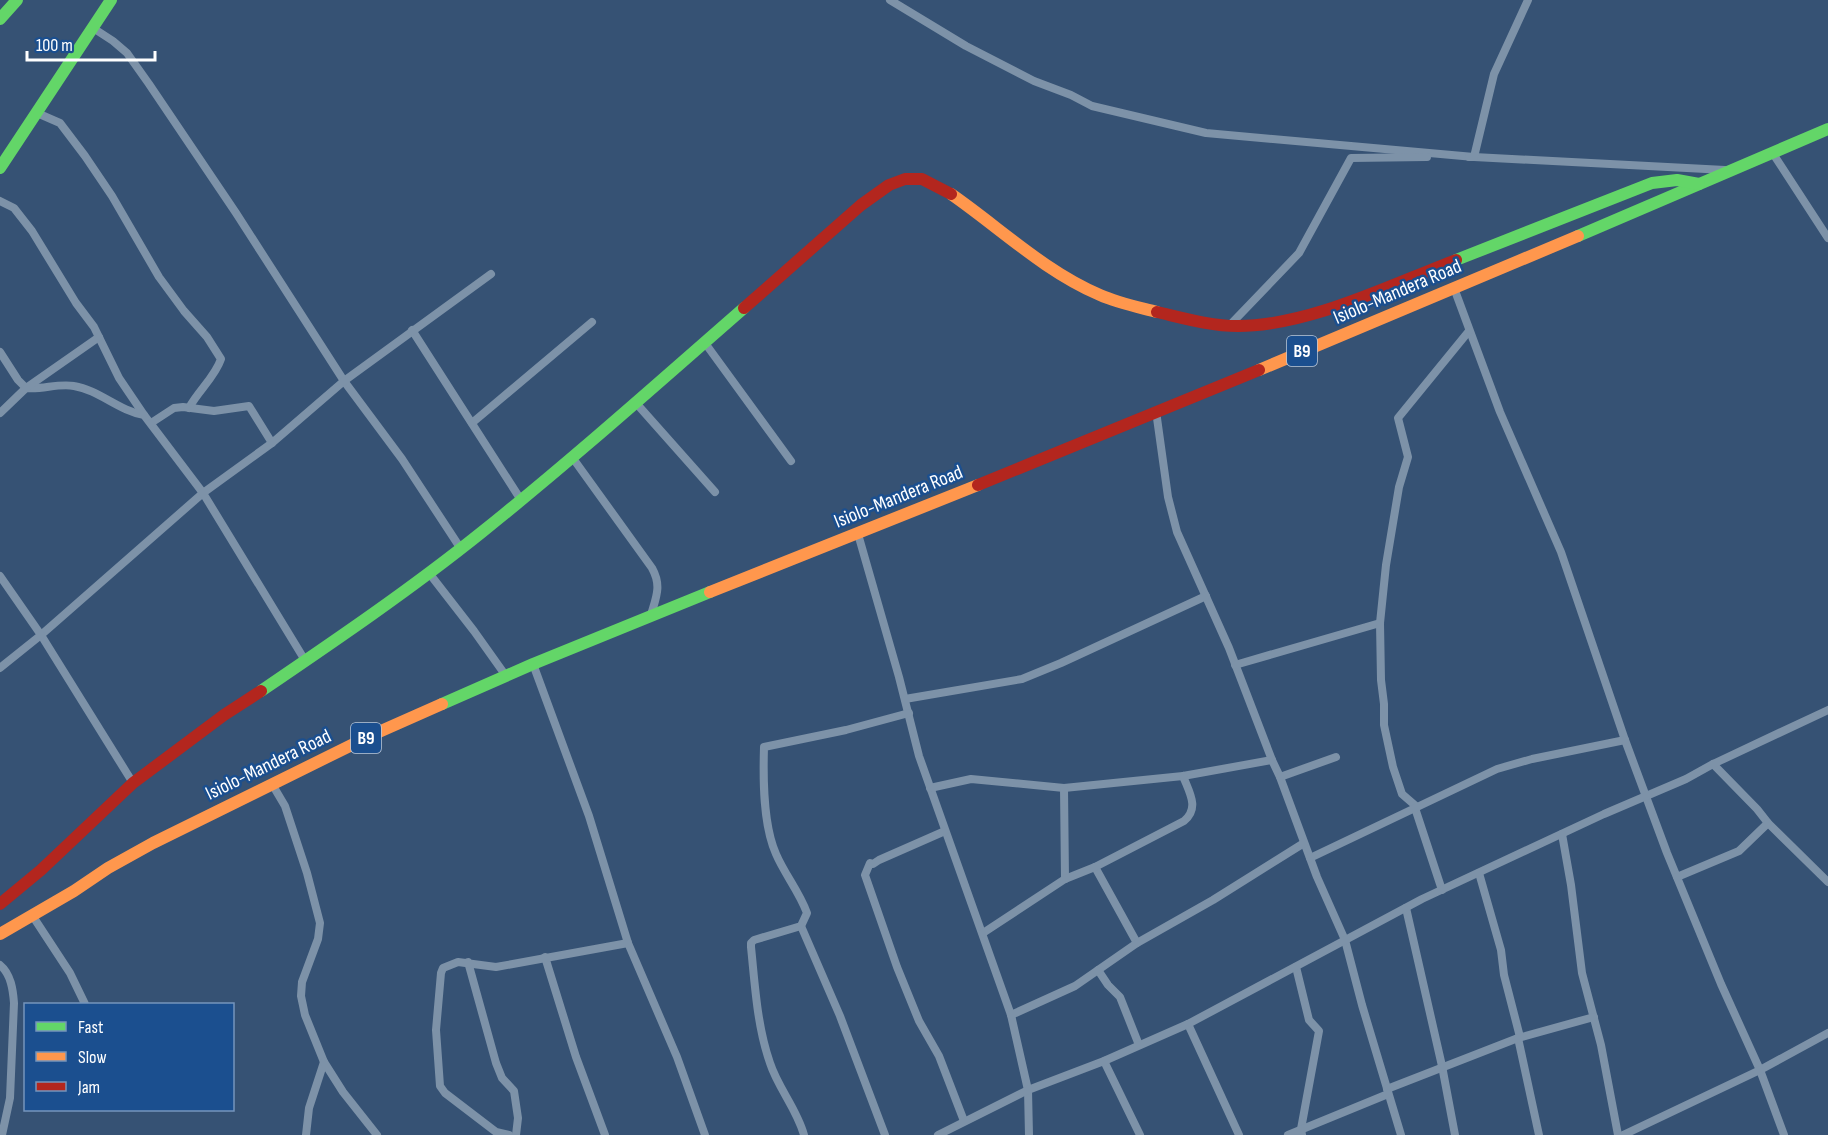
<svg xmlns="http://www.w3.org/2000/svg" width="1828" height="1135" viewBox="0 0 1828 1135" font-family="'Sofia Sans Condensed',sans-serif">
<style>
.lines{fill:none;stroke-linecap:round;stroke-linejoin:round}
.street{stroke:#7d92a8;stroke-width:8}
.fast{stroke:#63d668;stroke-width:12}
.slow{stroke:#ff974d;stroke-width:12}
.jam{stroke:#b3261e;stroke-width:12}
.labels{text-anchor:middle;stroke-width:5;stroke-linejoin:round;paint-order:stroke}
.shield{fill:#1b4f8f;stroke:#bbcadd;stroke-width:1.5}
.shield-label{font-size:18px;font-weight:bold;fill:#fff}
.street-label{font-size:20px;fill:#fff;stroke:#1b4f8f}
</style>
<rect width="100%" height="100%" fill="#365274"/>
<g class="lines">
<g class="street">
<path d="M890,0L966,46L1034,81L1071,95L1092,106L1206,133L1474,157L1725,170"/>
<path d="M93,28L113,41L127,53L149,84L236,213L344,381L402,459L461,549"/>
<path d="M37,113L60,123L85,156L112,196L159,277L184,311L207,337L221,359C215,377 198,391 189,408"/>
<path d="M1772,152L1828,238"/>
<path d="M1469,157H1474L1494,74L1528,0"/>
<path d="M0,201L14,208L32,231L76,303L94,327L119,378L144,415"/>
<path d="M1454,288L1500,412L1561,552L1625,740L1667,853L1721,984L1760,1070L1784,1135"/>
<path d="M1229,326L1299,253L1351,158L1427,157"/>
<path d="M412,330L521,500"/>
<path d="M705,343L791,461"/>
<path d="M0,352L18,380L26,388C42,390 58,383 74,386C99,390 119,411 144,415L203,493L41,635L133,783"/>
<path d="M636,403L715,492"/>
<path d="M1156,411L1168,497L1177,532L1229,648L1272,760L1280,777L1317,877L1345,940L1362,1005L1401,1135"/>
<path d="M0,413L26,388L99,337"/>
<path d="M151,423L174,408L183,407L214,411L249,406L272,443"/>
<path d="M472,423L592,322"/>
<path d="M572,457L652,568C662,586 656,597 651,615"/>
<path d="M858,534L899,677L919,756L1011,1015L1028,1090L1029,1135"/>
<path d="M429,573L474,631L506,676"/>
<path d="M0,576L41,635L0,668"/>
<path d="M306,662L203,493L272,443L344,381L491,274"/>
<path d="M533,664L589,816L628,943L677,1057L705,1135"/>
<path d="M1235,665L1380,623"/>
<path d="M905,699L1022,679L1061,663L1206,596"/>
<path d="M1713,764L1757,809L1768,823L1828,882"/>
<path d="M1280,777L1336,757"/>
<path d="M272,784L285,806L307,873L320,923L318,939L302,982L301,996L305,1015L324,1062L309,1108L306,1135"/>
<path d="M930,788L971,779L1064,788L1183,776L1272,760"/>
<path d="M1064,788L1065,879"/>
<path d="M1417,807L1402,794L1393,767L1384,725V704L1381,680L1380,623L1386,565L1399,487L1408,457L1398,418L1469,331"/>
<path d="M1415,808L1442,890"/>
<path d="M945,831L879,860L873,864L870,863L865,875L897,967L919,1021L939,1056L964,1121"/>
<path d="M1562,834L1571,885L1582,973L1601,1045L1618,1135"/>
<path d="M1310,858L1497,769L1532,759L1625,740"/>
<path d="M1095,867L1137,943"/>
<path d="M1479,873L1501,950L1504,975L1520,1037"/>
<path d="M1677,877L1739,851L1768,823"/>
<path d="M1406,908L1442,1066L1455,1135"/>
<path d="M32,915L70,973L85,1004"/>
<path d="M801,926L840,1016L885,1135"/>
<path d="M983,933L1065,879L1095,867L1184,821C1200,808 1189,792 1183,776"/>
<path d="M545,957L576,1057L605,1135"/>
<path d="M468,962L496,1063L502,1078L514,1091L518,1118L516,1135"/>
<path d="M0,965C11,974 13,990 14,1003L10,1098L2,1135"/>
<path d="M1296,967L1309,1020L1319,1031L1301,1129L1302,1135"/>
<path d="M1098,970L1108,985L1120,997L1139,1045"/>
<path d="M1011,1015L1075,986L1137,943L1213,900L1304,843"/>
<path d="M1188,1024L1239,1135"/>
<path d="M1518,1038L1539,1135"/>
<path d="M1104,1061L1140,1135"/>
<path d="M324,1062L343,1092L377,1135"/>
<path d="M1387,1089L1518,1038L1594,1017"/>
<path d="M509,1135L496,1132L445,1093L440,1086L436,1030L441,973L443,968L458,962L496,967L628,943"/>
<path d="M804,1135C797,1109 778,1088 770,1063C757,1026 755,985 751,947V943L754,940L801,926L807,913C799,891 785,875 776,854C763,825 763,780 764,747L846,730L909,713"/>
<path d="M938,1135L1028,1090L1104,1061L1188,1024L1422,899L1604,814L1686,779L1713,764L1828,710"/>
<path d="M1288,1135L1388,1094"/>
<path d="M1623,1135L1760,1070L1828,1033"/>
</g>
<g class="fast">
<path d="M0,19L17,0"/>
<path d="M0,168L111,0"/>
<path d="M1578,236L1828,129"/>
<path d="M1456,260L1652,183L1677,180L1699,184"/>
<path d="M261,691C336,640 411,589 482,532C572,460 658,383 744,308"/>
<path d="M442,704L533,664L710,592"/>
</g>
<g class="slow">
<path d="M951,194C1000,228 1044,271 1100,295C1118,303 1138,307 1157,312"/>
<path d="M1259,370L1578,236"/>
<path d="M710,592L978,485"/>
<path d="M0,934L74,891L108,868L153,843L372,735L442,704"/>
</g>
<g class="jam">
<path d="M744,308L861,205L889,185L905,179H922L951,194"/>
<path d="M1157,312C1183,318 1211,326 1238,326C1309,326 1390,285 1456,260"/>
<path d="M978,485L1259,370"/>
<path d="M0,904L41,870L133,783L224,715L261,691"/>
</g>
</g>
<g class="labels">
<g class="shield">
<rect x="1287" y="336" width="30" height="30" rx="4.5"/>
<rect x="351" y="723" width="30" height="30" rx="4.5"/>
</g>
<g class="shield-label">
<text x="1302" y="357">B9</text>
<text x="366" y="744">B9</text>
</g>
<g class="street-label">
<text transform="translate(1397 291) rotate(-23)" y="7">Isiolo-Mandera Road</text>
<text transform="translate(898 496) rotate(-22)" y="7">Isiolo-Mandera Road</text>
<text transform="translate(268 764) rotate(-26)" y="7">Isiolo-Mandera Road</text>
</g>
</g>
<rect x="24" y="1003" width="210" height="108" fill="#1b4f8f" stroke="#7695bc" stroke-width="1.5"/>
<rect x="36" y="1022" width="30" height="9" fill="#63d668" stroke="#7695bc" stroke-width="1.5"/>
<text x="78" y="1033" font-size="18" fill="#ffffff">Fast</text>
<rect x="36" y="1052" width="30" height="9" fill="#ff974d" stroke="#7695bc" stroke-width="1.5"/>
<text x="78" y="1063" font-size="18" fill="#ffffff">Slow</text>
<rect x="36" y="1082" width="30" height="9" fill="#b3261e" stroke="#7695bc" stroke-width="1.5"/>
<text x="78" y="1093" font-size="18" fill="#ffffff">Jam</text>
<path d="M27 51v9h128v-9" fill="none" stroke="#ffffff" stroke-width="3"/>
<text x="36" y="51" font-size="18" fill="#ffffff" stroke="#1b4f8f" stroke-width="4.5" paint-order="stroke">100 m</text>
</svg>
